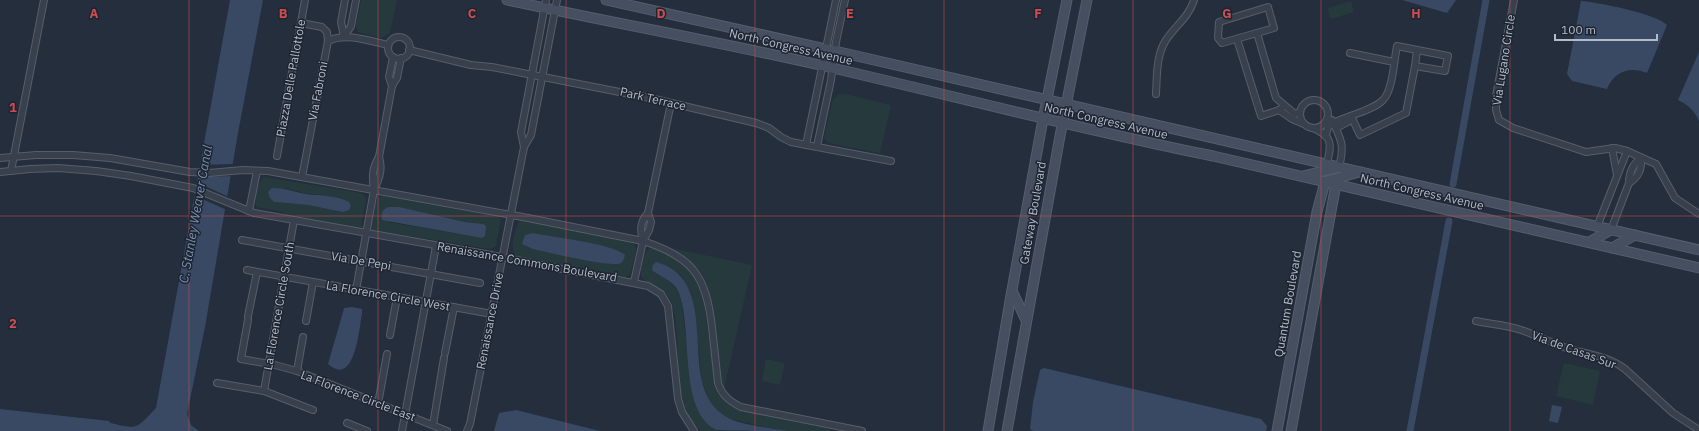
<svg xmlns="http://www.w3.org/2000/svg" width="1699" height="431" viewBox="0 0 1699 431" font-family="'IBM Plex Sans',sans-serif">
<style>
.green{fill:#263a3e;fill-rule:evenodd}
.water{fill:#394964}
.pier{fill:#242e3d}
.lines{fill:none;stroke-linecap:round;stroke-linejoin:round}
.canal{stroke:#394964;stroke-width:7}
.street-casing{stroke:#565e6b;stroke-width:8}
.secondary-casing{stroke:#565e6b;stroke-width:11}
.street{stroke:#38404d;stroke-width:6}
.secondary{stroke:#464f60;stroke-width:9}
.grid{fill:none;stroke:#ce4d50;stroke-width:1;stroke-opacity:0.55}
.labels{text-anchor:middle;stroke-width:3;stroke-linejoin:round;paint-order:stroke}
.street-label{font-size:12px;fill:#b4bbc8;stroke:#1d2532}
.water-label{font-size:13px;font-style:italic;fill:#7c90af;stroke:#1d2532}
.grid-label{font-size:13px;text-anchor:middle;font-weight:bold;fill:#ce4d50;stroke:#1d2532;stroke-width:3;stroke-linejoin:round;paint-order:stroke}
</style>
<rect width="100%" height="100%" fill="#242e3d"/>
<g class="green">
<path d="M361,0H397L390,33L381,38L358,32L356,25Z"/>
<path d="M1351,1L1354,12L1331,19L1327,8Z"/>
<path d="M845,94L891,105L880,153L828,143L824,138L833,99L838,95Z"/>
<path d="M264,177L360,193L364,195L366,200L361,225L363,226L360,228L286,215L283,212L257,207C254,201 258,182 264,177ZM285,188L304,193L342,198L349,210L343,212L308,205L282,203L274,202L270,198Z"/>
<path d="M383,196L498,217L501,219L496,246L490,249L373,230L371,228L376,201L379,197ZM387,222H464L483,224L482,238Z"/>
<path d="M523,221L632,243L635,246L636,250L631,272L629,275L625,277L515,256L513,255L514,253C510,246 515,230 519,223L518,222ZM533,233L607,247L621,251L624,260L621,263L610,264L533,249L525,235Z"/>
<path d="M652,248C697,261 703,291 708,331C711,350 713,368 715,387L718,394L726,403L741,411L829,429L833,431H787L764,427L725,417L715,409L708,400L702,381L692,294L681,275L660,263L654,272C669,281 676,284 681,301L695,405C701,417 706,425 719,431H701C668,402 684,342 672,304C665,284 648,287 641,276C641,267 642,250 652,248Z"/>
<path d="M671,248L752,265L724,389C716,355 720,296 698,269C690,260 681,255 671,248Z"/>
<path d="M766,359L785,363L780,385L762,381Z"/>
<path d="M1564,363L1600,371L1593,405L1556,396Z"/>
</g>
<g class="water">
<path d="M230,0H263L238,133L205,327L187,414L191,425L199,431H0V409L109,421L110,423C139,429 135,430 156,408Z"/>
<path d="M1402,0H1456L1447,13Z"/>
<path d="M1581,1C1597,2 1657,14 1667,25L1647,73C1630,66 1614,71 1607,89L1572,81L1567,74Z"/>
<path d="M1699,52V121C1695,111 1687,104 1678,100Z"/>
<path d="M272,188C284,188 295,192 306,194C321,196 336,195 349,202L351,206L349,210L343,212L308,205L274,202L270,198L268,192Z"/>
<path d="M389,207H399L464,222L483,224L486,226L485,236L482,238L382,220C381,213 382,209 389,207Z"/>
<path d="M533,233C551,237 615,244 625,255C624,258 624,261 621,263C612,268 547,252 533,249L522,244L525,235Z"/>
<path d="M656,262C726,281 673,384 725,416C738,425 771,428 787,431C775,431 725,431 717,430C677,413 694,327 678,291C673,280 661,278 652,270L653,265Z"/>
<path d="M352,307L362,309V313C359,329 355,388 328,364L343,312L344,308Z"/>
<path d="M1044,368L1261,419L1267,426L1266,431H1033L1030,429L1033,402L1040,370Z"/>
<path d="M1552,405L1562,407L1558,423L1549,421Z"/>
<path d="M516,410L600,431H494L499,413Z"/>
</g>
<g class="pier">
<path d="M235,164L233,176L196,177L198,165Z"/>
<path d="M195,183L207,187L229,197L227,210L193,195Z"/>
</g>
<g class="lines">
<g class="canal">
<path d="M1453,184L1486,0"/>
<path d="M1410,431L1449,221"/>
</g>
<g class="street-casing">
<g id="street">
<path d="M1514,0L1496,96V110L1499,120L1513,128L1586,152L1615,148L1627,151L1649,161L1656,164L1675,198L1699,214"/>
<path d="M1268,7L1274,28L1222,43L1218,38L1219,22Z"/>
<path d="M301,23L322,27L327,32L328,41L302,177"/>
<path d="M1257,33L1276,98L1295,114L1300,112"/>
<path d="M344,37L351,26L356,0"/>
<path d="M344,37L341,22L345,0"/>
<circle cx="399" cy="48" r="11"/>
<path d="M1237,39L1261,116L1279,110L1284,106"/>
<path d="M328,41C345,32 370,41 388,45"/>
<path d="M409,50L471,65L492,67L650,98L756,123L769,128L781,137L791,142L891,161"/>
<path d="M1350,53L1394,62"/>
<path d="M1415,66L1417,50"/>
<path d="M392,86L389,77L393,57"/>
<path d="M1156,94C1157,77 1156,55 1166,40C1175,26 1189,17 1194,0"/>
<circle cx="1314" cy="114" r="14"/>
<path d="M1279,110L1292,119L1304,124"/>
<path d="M1332,120C1341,140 1345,144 1339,167"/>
<path d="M1313,128C1334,137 1331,145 1327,164"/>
<path d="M1336,128L1348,122L1351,116"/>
<path d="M1326,135L1328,127L1333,123C1347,116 1374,110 1383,100C1393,90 1394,60 1397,46L1448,56L1445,71L1415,66L1406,113L1360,135L1351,116"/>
<path d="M806,145L836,0"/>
<path d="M817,146L831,80L836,42L845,0"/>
<path d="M524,147L521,132L546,0"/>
<path d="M1612,148L1617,175"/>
<path d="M277,156L305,0"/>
<path d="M0,158L36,155H73L110,158L190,172L209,173L243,170L268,171L528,218L643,241C693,257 706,276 712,327C714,346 716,364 718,383C722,395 729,401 741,407L862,431"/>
<path d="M11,171L44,0"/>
<path d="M0,172L30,169L58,168L96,171L131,176L193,188L254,213L491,255L648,286L661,294L668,306L678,399L682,412L694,431"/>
<path d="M1629,183C1629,173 1633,164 1641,158"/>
<path d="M374,190C372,177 372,168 379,157L392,86L397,78L401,58"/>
<path d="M249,211L257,171"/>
<path d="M1597,227L1627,151"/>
<path d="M1611,230L1629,183C1639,177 1642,168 1641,158"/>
<path d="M242,240L480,283"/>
<path d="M643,241C640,229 640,222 648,213L671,103"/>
<path d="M247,270L492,314"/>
<path d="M634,282L643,241L649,230L651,222L648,213"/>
<path d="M356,290L374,190C379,179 383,169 379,157"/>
<path d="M248,316L257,272"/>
<path d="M248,320L241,359L275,365L297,371L447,431"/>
<path d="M306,321L313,282"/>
<path d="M1476,321C1490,324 1507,325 1521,330C1539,336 1555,345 1573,350C1592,355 1609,357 1625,369L1673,413L1699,430"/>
<path d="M390,335L397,297"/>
<path d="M445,353L454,307"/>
<path d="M297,371L303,337"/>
<path d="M217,383L264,391L313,410"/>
<path d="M264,391L294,220"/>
<path d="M378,404L387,354"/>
<path d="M347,423L367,431"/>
<path d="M433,425L444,358"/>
<path d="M402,431L436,246"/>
<path d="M467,431L470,424L524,147L531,135L557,0"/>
</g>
</g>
<g class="secondary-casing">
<g id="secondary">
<path d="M507,0C613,23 719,42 824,66C954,96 1083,130 1213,156L1699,268"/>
<path d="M606,0L835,51L1699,250"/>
<path d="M1303,176L1336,168"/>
<path d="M1327,181L1359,172"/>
<path d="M1589,242L1611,230"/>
<path d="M1612,248L1635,235"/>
<path d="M1012,291L1026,320"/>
<path d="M988,431L1010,301L1043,119L1067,0"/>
<path d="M1007,431L1060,136L1087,0"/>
<path d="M1277,431L1317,212L1325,182"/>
<path d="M1291,431L1336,184"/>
</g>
</g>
<use href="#street" class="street"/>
<use href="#secondary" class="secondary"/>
</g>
<path class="grid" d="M189,0V431M378,0V431M566,0V431M755,0V431M944,0V431M1133,0V431M1321,0V431M1510,0V431M0,216H1699"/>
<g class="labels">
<g class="street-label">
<text transform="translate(791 47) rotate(13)" y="4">North Congress Avenue</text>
<text transform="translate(1504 60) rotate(-81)" y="4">Via Lugano Circle</text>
<text transform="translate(291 78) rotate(-80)" y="4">Piazza Delle Pallottole</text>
<text transform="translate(318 91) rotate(-79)" y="4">Via Fabroni</text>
<text transform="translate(653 99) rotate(13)" y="4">Park Terrace</text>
<text transform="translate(1106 121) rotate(13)" y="4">North Congress Avenue</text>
<text transform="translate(1422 192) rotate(13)" y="4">North Congress Avenue</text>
<text transform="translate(1033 213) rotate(-80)" y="4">Gateway Boulevard</text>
<text transform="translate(361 261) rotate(10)" y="4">Via De Pepi</text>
<text transform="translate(527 262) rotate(10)" y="4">Renaissance Commons Boulevard</text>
<text transform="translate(388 296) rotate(10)" y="4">La Florence Circle West</text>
<text transform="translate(1288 304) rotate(-80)" y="4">Quantum Boulevard</text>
<text transform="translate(279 306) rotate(-80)" y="4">La Florence Circle South</text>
<text transform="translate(490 321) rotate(-79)" y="4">Renaissance Drive</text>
<text transform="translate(1574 350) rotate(20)" y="4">Via de Casas Sur</text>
<text transform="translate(358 396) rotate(21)" y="4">La Florence Circle East</text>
</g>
<g class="water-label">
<text transform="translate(195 214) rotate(-80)" y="5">C. Stanley Weaver Canal</text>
</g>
</g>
<g class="grid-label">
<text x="94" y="18">A</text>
<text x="283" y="18">B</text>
<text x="472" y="18">C</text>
<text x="661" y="18">D</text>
<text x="850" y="18">E</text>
<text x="1038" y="18">F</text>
<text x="1227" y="18">G</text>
<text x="1416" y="18">H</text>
<text x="13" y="112">1</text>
<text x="13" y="328">2</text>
</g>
<path d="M1555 34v6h102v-6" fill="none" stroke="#b4bbc8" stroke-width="2"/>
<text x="1561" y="34" font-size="12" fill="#b4bbc8" stroke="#1d2532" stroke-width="3" paint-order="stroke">100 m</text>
</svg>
